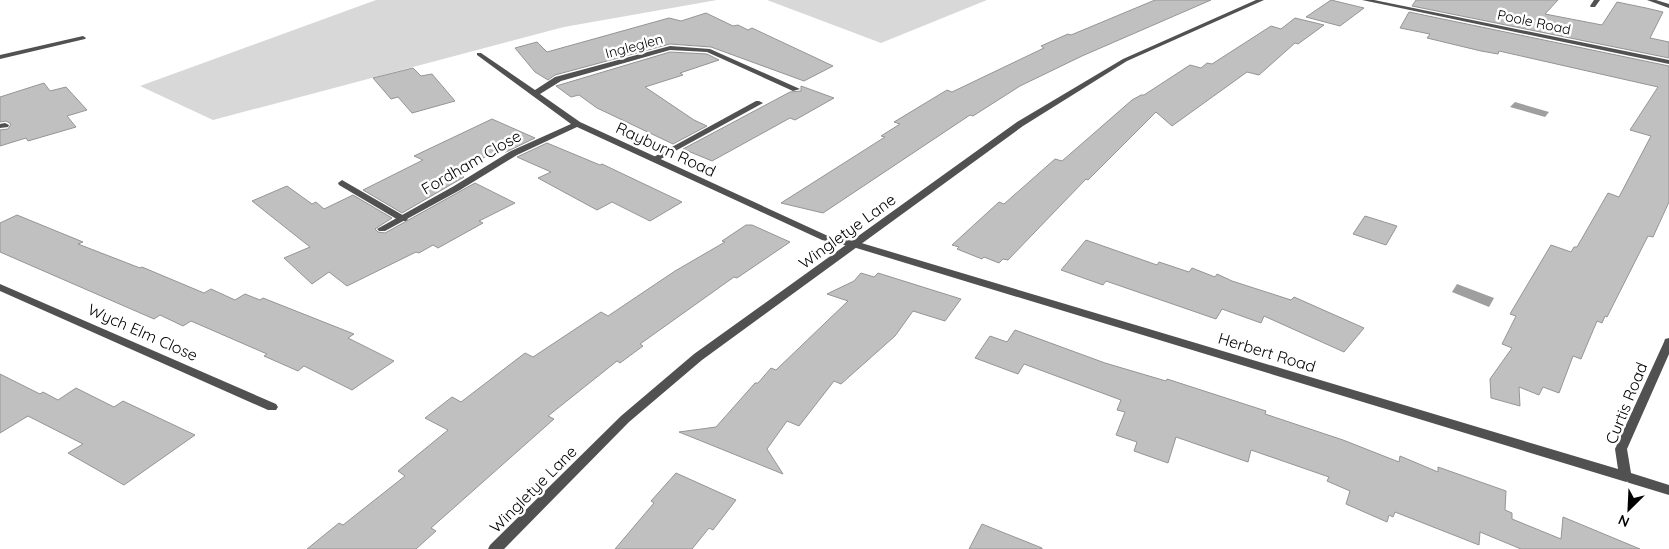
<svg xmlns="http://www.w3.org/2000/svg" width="1669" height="549" viewBox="0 0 1669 549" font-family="Quicksand,sans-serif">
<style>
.green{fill:#d8d8d8}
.water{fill:#9f9f9f}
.building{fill:#c0c0c0;stroke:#959595}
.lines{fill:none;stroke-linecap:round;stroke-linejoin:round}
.service{fill:#515151;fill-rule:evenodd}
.minor{fill:#515151;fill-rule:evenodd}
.tertiary{fill:#515151;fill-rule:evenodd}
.labels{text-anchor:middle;stroke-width:5;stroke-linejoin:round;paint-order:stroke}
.far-street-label{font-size:14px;fill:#000;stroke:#fff}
.street-label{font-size:16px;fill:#000;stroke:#fff}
</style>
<rect width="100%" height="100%" fill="#fff"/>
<g class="green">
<path d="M376,0H717L564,27L213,120L140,86Z"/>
<path d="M767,0H987L881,43Z"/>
</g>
<g class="water">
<path d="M1515,102L1549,112L1545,117L1510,107Z"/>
<path d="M1457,284L1494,298L1489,307L1452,292Z"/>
</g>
<g class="building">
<path d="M1155,0H1211L1082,56L1020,86L973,116L970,115L823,213L781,203L885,137L881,136L900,124L894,122L947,90L952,92L1044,48L1041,46L1068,34L1071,35Z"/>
<path d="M1331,0L1364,8L1340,26L1306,17Z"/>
<path d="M1416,0H1558L1545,14L1602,25L1617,2L1646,8L1663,12L1650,38L1669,42V58L1412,6Z"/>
<path d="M1409,12L1669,66V202L1653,237L1648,236L1607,317L1605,316L1602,323L1597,321L1581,359L1573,356L1559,393L1543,387L1539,395L1519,387L1520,406L1491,398L1490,379L1512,348L1502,344L1516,316L1510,314L1551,245L1571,252L1574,247H1577L1608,193L1619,197L1651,136L1630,130L1658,87L1499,51L1498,54L1481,51L1427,38L1430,34L1400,28Z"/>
<path d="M706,13L733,26L738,25L748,30L752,28L833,66L804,81L711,47L670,44L555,75L548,80L535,72L515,48L537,42L547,52L669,18L681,21Z"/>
<path d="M1295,18L1324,25L1298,44L1295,43L1259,75L1247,72L1172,126L1156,112L1088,180L1086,179L1008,260L1003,259L999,263L984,257L982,259L957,249L959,247L952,245L999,202L1004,204L1055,159L1062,161L1132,100L1141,95H1144L1190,65L1201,68L1207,63L1212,64L1271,26L1281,29Z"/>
<path d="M670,52L707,54L719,60L680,73L683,75L645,87L694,120L707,126L673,144L597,108L579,95L571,97L556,86Z"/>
<path d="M413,68L421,76L432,74L455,101L412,113L398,97L391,99L373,78Z"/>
<path d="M44,83L50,91L66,87L87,110L67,116L76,127L28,141L26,138L0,146V130L8,129L11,124L6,121L0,122V97Z"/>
<path d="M801,86L834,98L795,120L790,118L712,161L683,149L790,92L801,91Z"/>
<path d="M492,119L535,138L506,152L500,150L454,172L464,177L402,213L363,190L423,160L414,156Z"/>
<path d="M547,143L600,165L602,164L682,202L650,221L612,202L597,210L538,178L551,172L517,157Z"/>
<path d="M475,183L515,203L479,221L483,223L438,248L433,245L419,253L416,252L347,286L329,272L312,284L284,258L310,247L252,201L287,186L312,204L316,202L324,209L353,195L392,218L375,229L378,232L385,233Z"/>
<path d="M17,215L83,242L78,244L140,268L142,267L204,293L211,289L235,300L245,294L260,300L263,298L354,334L348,338L394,361L352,390L304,366L298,371L264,356L267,354L191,321L183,326L160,315L154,319L0,252V223Z"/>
<path d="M1365,216L1397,226L1386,245L1353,234Z"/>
<path d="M746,225H752L790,242L737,278L734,277L640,344L643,346L620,363L617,361L548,416L554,419L431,528L436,531L416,549H307L339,523L343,525L405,476L398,471L448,430L425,418L452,397L461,402L525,353L533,357L601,312L608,316L675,271L725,242L722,241Z"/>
<path d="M1086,240L1157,265L1159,262L1189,272L1192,268L1215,277L1217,274L1232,281L1291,300L1294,297L1364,328L1344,352L1264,316L1261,323L1222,309L1216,319L1106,281L1103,285L1061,270Z"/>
<path d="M861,273L874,277L878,273L961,299L945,321L913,311L895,336L841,384L834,381L799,426L787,421L767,449L783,474L679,432L716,427L755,383H758L771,368L776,370L848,301L827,294L854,281Z"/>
<path d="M1015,330L1105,363L1166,381L1167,379L1266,411L1265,414L1343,440L1399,462L1400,456L1438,472V467L1506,491L1505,510L1512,513V519L1561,539L1563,517L1640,549H1521L1480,532L1479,545L1395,512L1393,517L1389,515L1387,522L1346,504L1350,491L1327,481L1329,477L1251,450L1248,462L1176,437L1168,463L1134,451L1137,442L1116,435L1125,412L1117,410L1121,400L1024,364L1018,374L975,358L990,336L1007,342Z"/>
<path d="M0,374L40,394L43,392L58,400L76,388L114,407L123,401L195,435L124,485L68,453L83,444L28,416L0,433Z"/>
<path d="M676,473L736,500L713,530L709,528L692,549H615L654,503L651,501Z"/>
<path d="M982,524L1042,548V549H969Z"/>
</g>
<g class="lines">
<g class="service">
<path d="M1594,0H1600L1595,7H1591L1590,6Z"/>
<path d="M83,36L86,38L85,39L0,59V55Z"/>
<path d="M756,101H759L763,103L657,161H651L650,159Z"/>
<path d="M342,180L406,217L408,219L406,221H400L339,185L338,183Z"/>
</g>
<g class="minor">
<path d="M1362,0H1374L1669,60V64Z"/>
<path d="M1647,0H1656L1669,4V8Z"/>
<path d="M670,46L710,49L800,89L793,91L707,52L670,50L561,81L540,94L580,122L828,236L858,242L1618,469L1615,449L1664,342L1665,339L1669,338V354L1627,449L1631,473L1669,485V495L853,247L822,240L577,127L517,155L460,190L385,231H379L377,229L454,186L511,151L571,124L477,55V53H481L535,90L555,77Z"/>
<path d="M5,123L9,125L8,127L0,128V124Z"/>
<path d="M0,284L276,404L278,407L276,410H268L0,291Z"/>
</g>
<path class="tertiary" d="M1256,0H1264L1127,61L1023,126L702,360L629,422L504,549H488L490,545L621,416L694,354L1017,122L1123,59Z"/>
</g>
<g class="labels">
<g class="far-street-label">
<text transform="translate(1534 22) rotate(12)" y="5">Poole Road</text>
<text transform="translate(634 46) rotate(-15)" y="5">Ingleglen</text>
</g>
<g class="street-label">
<text transform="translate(666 149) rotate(25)" y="6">Rayburn Road</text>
<text transform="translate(471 162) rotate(-30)" y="6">Fordham Close</text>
<text transform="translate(847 231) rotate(-36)" y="6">Wingletye Lane</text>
<text transform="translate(143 332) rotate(24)" y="6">Wych Elm Close</text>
<text transform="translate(1267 352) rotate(17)" y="6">Herbert Road</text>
<text transform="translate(1626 403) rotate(-68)" y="6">Curtis Road</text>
<text transform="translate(533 489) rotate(-45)" y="6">Wingletye Lane</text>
</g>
</g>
<g transform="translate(1629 509) rotate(204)" stroke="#ffffff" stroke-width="4" paint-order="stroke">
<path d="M0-4L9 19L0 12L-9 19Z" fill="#000000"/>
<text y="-8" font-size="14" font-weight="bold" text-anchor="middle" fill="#000000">N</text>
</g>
</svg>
